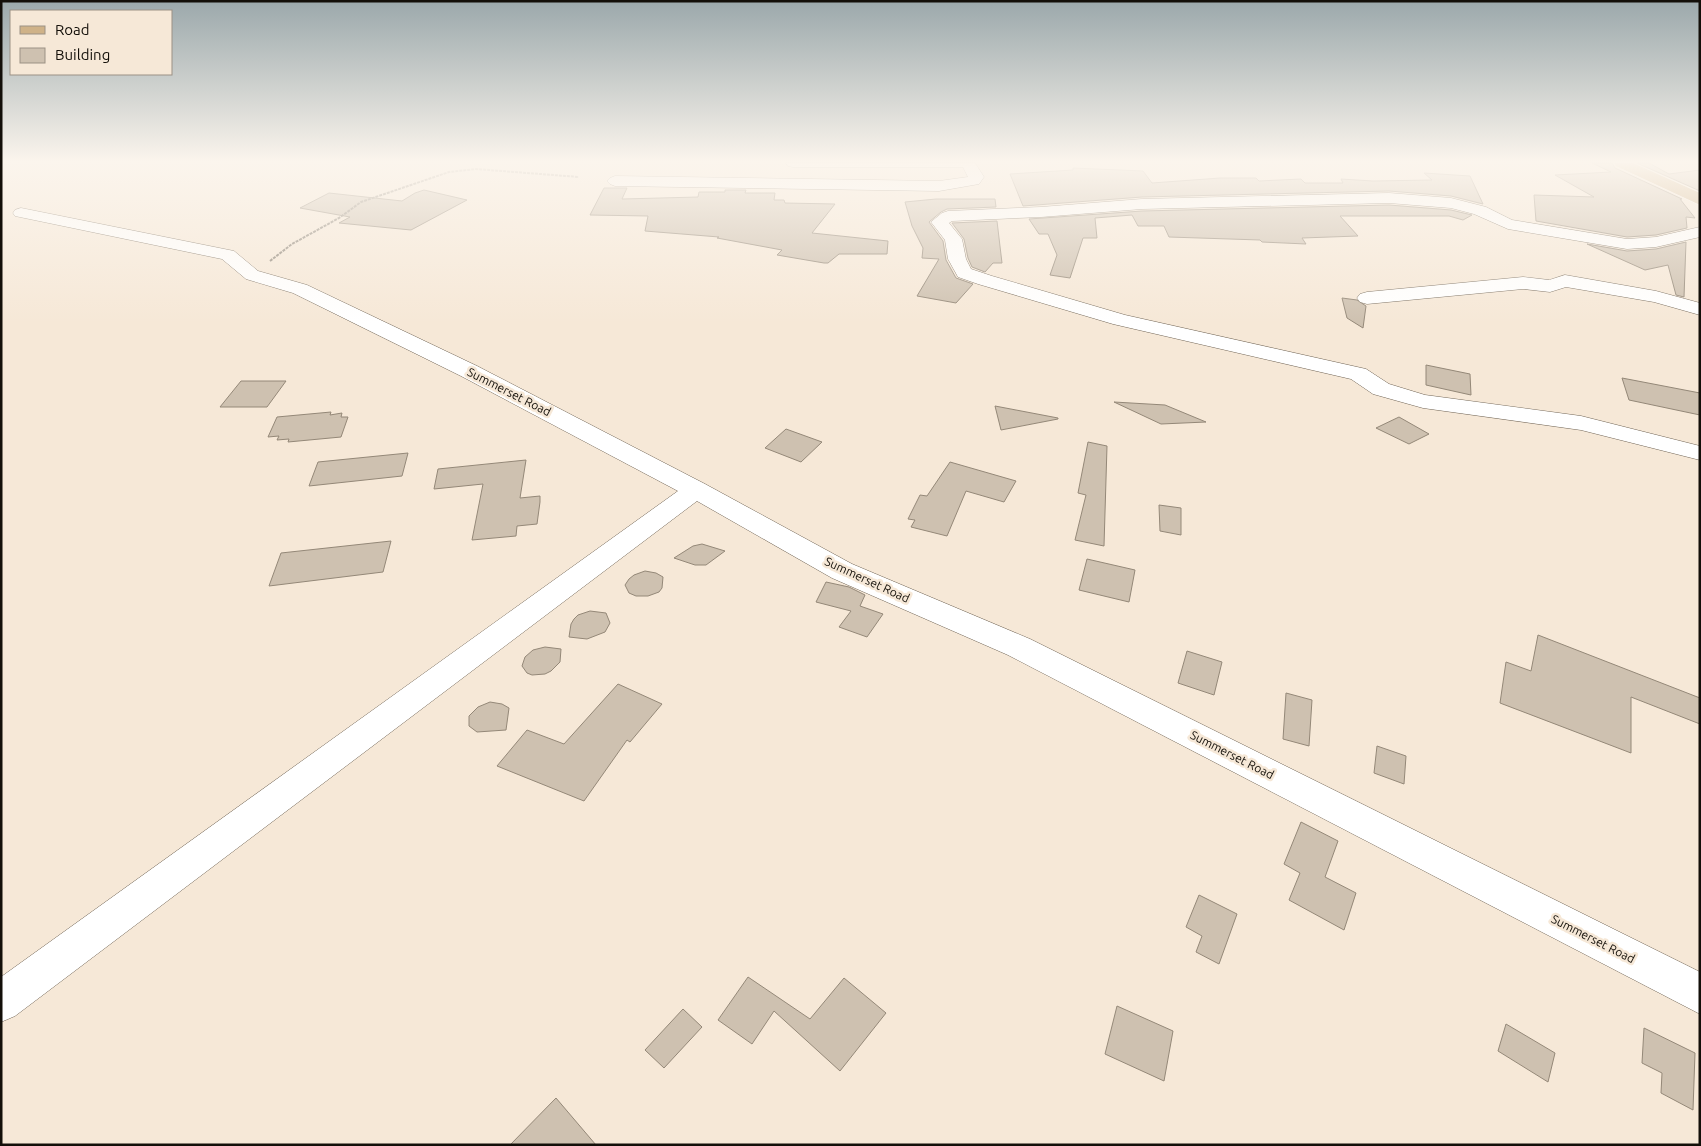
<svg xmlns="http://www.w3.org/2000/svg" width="1701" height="1146" viewBox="0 0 1701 1146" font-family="Ubuntu,sans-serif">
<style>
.building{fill:#cec1b0;stroke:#948878}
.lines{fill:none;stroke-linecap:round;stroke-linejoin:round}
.minor-casing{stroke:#716556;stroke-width:1}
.major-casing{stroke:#fff;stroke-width:1}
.path{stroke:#8e8579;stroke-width:2;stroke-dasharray:3 1;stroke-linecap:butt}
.minor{fill:#fff;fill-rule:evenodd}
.major{fill:#cfb288;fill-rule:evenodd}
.labels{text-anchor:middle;stroke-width:5;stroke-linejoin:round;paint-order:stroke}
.street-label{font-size:12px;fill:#130f09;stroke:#f6e8d7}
</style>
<rect width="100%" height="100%" fill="#f6e8d7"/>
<g class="building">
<path d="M1592,163H1612L1615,168L1682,199H1680L1695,218L1686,217L1687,228L1656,235L1627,237L1536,221L1534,195L1594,197L1555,175L1611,172Z"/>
<path d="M1637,163H1649L1669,174L1700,170V191Z"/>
<path d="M1073,168L1143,171L1152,183L1220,178H1256L1259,181L1301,179L1305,183H1343L1341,179L1373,181L1432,180L1424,173L1470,176L1483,204L1451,196L1389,191L1142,197L1023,206L1010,174L1073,170Z"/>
<path d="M604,188H627L622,199L698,197L699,192H725V190H746L745,193H775L774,200H784L785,203L835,204L812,233L888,241L887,254H839L828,263H824L777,255L782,250L717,238L719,237L645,231L648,216L590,215Z"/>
<path d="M424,190L467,200L411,230L339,223L350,217L300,208L329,193L402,201L415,193Z"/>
<path d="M936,199H995L996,207L947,209L941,212L929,222L943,241L946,260L956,278L973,284L956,303L917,296L939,259L922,258L923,248L912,226L905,202Z"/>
<path d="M1389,205L1451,210L1472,215L1463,220L1449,216H1340L1358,236L1302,238L1306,244L1262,242L1260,240L1169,237L1164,226H1138L1132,215L1095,218L1097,238H1083L1070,278L1050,275L1057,255L1048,234H1039L1029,219L1142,211Z"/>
<path d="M997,221L1002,263H993L985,272L972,267L968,258L964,239L952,223Z"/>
<path d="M1686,242L1684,297L1676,295L1668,265L1645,270L1587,244L1627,251L1656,249Z"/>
<path d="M1342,298L1357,300L1366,306L1363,328L1347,318Z"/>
<path d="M1426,365L1470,374L1471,395L1426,385Z"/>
<path d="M1622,378L1700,393V415L1629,400Z"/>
<path d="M241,381H286L267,407H220Z"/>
<path d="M1114,402L1165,405L1206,422L1161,424Z"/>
<path d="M995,406L1058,418V419L1001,430Z"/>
<path d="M331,412L330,415L342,413L341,417H348L341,437L288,442L289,439L277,440L279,436L268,437L277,417Z"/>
<path d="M1399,417L1429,434L1409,444L1376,428Z"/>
<path d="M786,429L822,442L801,462L765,448Z"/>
<path d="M1088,442L1107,446L1104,546L1075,540L1086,495L1078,493Z"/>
<path d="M408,453L402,476L309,486L318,462Z"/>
<path d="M526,460L520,498L540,496V502L537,524L517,526L516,536L472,540L483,484L434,489L438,469Z"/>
<path d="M950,462L1016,481L1004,502L966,491L947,536L911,527L915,520L908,519L920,495L927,496Z"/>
<path d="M1159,505L1181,508V535L1160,531Z"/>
<path d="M391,541L383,572L269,586L281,553Z"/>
<path d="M702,544L725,551L706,565H695L674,558L693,546Z"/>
<path d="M1087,559L1135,570L1129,602L1079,590Z"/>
<path d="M645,571L656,573L663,577L662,588L659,592L648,596H636L629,593L625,585L629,579L634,575Z"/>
<path d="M826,582L849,587L865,595L860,606L883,614L867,637L839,627L851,611L816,602Z"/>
<path d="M590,611L606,613L610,623L605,632L587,639L569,637L571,624L574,619L578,615Z"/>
<path d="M1538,635L1700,698V724L1631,697V753L1500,703L1506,662L1531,671Z"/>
<path d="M545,647L561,649L560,662L551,671L545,674L532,675L527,673L522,666L525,657L533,650Z"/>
<path d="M1187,651L1222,662L1214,695L1178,683Z"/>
<path d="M618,684L662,704L630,742L627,740L584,801L497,766L527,730L564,744Z"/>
<path d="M1286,693L1312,700L1309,746L1283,739Z"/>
<path d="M490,702L502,704L509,708L506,730L477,732L469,726V716L478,707Z"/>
<path d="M1377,746L1406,756L1404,784L1374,773Z"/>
<path d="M1301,822L1338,841L1325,877L1356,893L1344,930L1289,900L1300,873L1284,864Z"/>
<path d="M1199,895L1237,914L1219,964L1196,952L1202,936L1186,927Z"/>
<path d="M748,977L810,1019L844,978L886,1013L840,1071L774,1011L752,1044L718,1020Z"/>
<path d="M1117,1006L1173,1031L1164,1081L1105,1054Z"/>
<path d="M683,1009L702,1027L664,1068L645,1050Z"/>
<path d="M1506,1024L1555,1053L1548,1082L1498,1051Z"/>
<path d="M1644,1028L1695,1053L1693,1110L1661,1093L1662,1073L1642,1063Z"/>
<path d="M556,1098L596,1145H510Z"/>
</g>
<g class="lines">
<g class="minor-casing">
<g id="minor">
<path d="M786,163H975L984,177L979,184L939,191L615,186L610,184L607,181L610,178L615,176L939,181L968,177L963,167H793L788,166Z"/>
<path d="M1389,193L1451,198L1486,207L1512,220L1627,239L1656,237L1700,227V237L1656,247L1627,249L1508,229L1474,214L1451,208L1389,203L1142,209L1041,217L952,221L949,223L962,239L966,259L971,269L992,276L1125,315L1366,369L1389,384L1425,395L1581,416L1700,446V460L1581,430L1423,408L1373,394L1351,379L1113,324L978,284L958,277L948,259L945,240L931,222L942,213L948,211L1041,207L1142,199Z"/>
<path d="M21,208L234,251L258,271L307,285L477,366L705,484L852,564L1030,639L1700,972V1014L1008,655L832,578L697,501L15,1016L1,1022V977L678,491L461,376L293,293L246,279L222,259L15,216L13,213L15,210Z"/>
<path d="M1565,275L1656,291L1700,303V315L1654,302L1566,287L1550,292L1523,289L1367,304L1360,302L1357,298L1360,294L1367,292L1523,277L1549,280Z"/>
</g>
</g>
<g class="major-casing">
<path id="major" d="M1614,163H1633L1700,193V205L1616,166Z"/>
</g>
<path class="path" d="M270,261L292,244L339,218L361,202L449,172L476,169L579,177"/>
<use href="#minor" class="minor"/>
<use href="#major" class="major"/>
</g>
<linearGradient id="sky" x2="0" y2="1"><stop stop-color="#9ba8ab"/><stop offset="0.5" stop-color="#fbf5ed"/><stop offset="1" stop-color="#fbf5ed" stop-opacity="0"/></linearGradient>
<rect width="1701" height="323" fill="url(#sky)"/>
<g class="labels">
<g class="street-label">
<text transform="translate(509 392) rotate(27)" y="4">Summerset Road</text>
<text transform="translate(867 580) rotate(25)" y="4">Summerset Road</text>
<text transform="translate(1232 755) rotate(27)" y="4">Summerset Road</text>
<text transform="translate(1593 939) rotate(27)" y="4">Summerset Road</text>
</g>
</g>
<rect width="1701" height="1146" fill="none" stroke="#130f09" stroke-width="5"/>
<rect x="10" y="10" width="162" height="65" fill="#f6e8d7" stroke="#9b9185"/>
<rect x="20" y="26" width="25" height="8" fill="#cfb288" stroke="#9b9185"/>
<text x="55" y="35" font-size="15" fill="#130f09">Road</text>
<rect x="20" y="48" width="25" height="15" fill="#cec1b0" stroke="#9b9185"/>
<text x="55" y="60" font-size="15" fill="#130f09">Building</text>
</svg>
